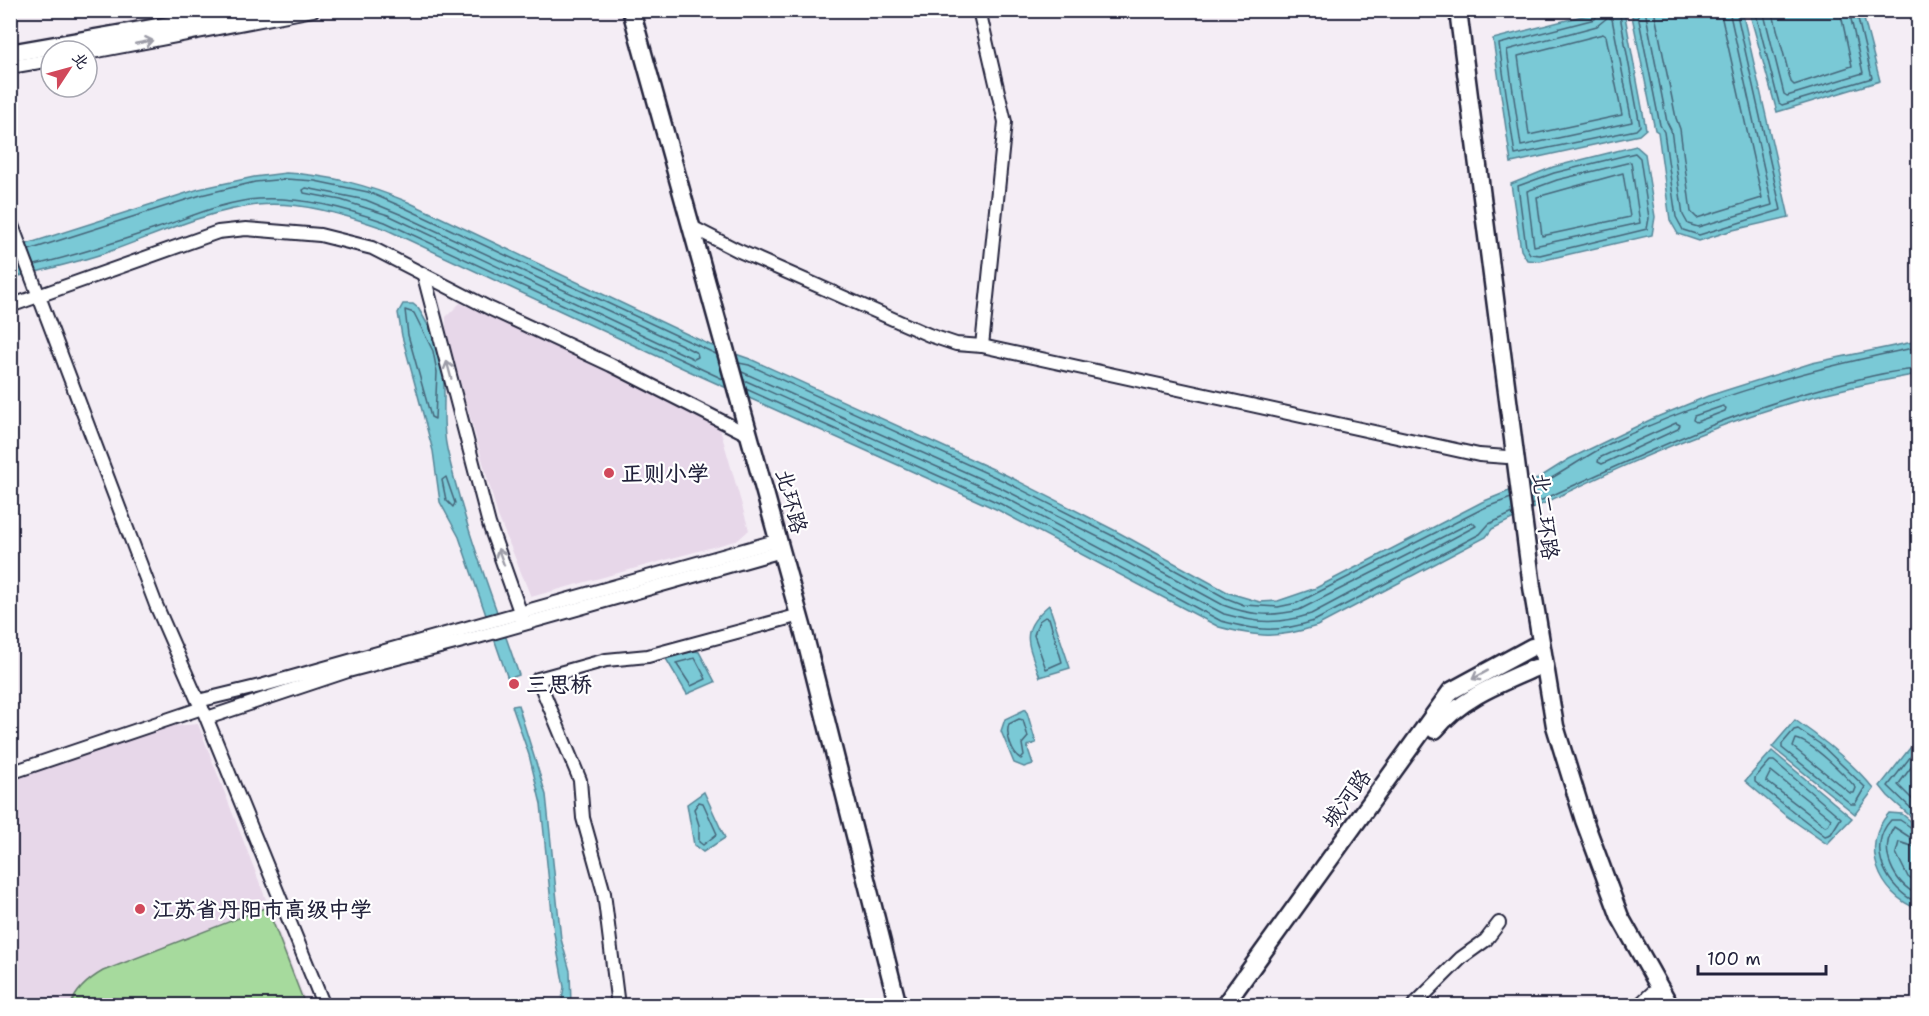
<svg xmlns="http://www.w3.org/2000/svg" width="1929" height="1016" viewBox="0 0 1929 1016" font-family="'Shantell Sans','LXGW WenKai TC',sans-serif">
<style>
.built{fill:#e7d7e9}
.green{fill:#a6da9d;stroke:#647e6c;stroke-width:1.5}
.water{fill:#7ac9d6;stroke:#578698;stroke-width:1.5}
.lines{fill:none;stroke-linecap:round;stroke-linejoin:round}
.shore{stroke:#456579;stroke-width:1.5}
.minor-casing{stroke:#22223b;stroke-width:16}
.major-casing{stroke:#22223b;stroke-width:21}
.minor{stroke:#fff;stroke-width:12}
.major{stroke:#fff;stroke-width:16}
.oneway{stroke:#9c9ca7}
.poi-dot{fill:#d1495b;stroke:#fff;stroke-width:2}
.labels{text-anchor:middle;stroke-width:4.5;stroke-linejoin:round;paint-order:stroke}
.poi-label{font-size:22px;font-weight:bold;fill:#22223b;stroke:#fff;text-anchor:start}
.street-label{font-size:22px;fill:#22223b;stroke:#fff}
</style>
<rect width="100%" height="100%" fill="#f4edf5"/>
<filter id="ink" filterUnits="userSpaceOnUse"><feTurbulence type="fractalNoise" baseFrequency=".0167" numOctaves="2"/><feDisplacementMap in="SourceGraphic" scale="12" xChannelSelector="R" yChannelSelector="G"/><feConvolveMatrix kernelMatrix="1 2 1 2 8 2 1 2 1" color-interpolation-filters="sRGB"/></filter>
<g filter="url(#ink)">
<g class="built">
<path d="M460,303L605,369L720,429L749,530L738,540L531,597L498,516L446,331V317Z"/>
<path d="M198,724L307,1005L11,1006L10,813L17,776L161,727Z"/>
</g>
<path class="green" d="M267,907L305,1005H71C76,989 89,979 103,971Z"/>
<g class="water">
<path d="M1606,10L1624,11L1646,129L1639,135L1511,163L1493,39Z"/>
<path d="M1631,11H1742L1789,217L1733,230L1699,241L1678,234L1670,220L1658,132L1655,130Z"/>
<path d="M1749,11H1862L1880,81L1777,112Z"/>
<path d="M1636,146L1645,154L1655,217L1652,235L1540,261L1527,260L1521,250L1511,184L1553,167Z"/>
<path d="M286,173C330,175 367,185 408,202L710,345L750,359L1006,475L1114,530L1229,593L1260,602L1278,601L1316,588L1482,502L1534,481L1569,459L1652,419L1708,396L1812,363L1918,341V374C1871,383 1823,392 1777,407C1683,436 1580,485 1492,529L1486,537L1317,626C1277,639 1258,637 1219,627L998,510L689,371L383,228C342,214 300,201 257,205C206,211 156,235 108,252C76,263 43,270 11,278V249L199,189L254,177Z"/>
<path d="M403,304H413L418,308C430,327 441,348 443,371C446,397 441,423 447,449C464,526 494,601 519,675L508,679L459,537L440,502L433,451L402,336L398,313Z"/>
<path d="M1049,605L1070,668L1040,677C1028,643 1018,631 1049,605Z"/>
<path d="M695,651L699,652L715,682L687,694L665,657Z"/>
<path d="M518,705L546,795L561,939L570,971L571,1005H561L564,987L554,933L541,804L529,755L512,706Z"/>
<path d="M1026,709L1036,743L1027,746L1033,764L1024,767L1014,763L1001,731L1005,719Z"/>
<path d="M1795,720C1824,740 1851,761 1874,789L1855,814L1772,747Z"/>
<path d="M1918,738V823L1888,796L1880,786Z"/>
<path d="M1772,751L1852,818L1827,844L1785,815L1745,781Z"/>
<path d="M704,792L725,838L703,852L694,845L687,804Z"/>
<path d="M1889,813L1902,814L1918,827V909C1879,895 1859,846 1889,813Z"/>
</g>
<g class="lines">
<g class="shore">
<path d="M1600,10L1595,19L1499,44L1515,155L1636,130L1640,126L1619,10"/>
<path d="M1637,10L1660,125L1664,132L1676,217L1683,230L1699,235L1781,210L1736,10"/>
<path d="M1645,10L1667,122L1671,130L1683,215L1688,224L1698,227L1772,205L1729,10"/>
<path d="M1654,10L1676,118L1680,129L1691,212L1697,218L1762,198L1720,10"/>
<path d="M1755,10L1779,103L1782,105L1872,78L1856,10"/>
<path d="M1763,10L1784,94L1787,96L1863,73L1849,10"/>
<path d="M1772,10L1791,82L1794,85L1852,66L1840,10"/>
<path d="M1608,17L1612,19L1632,122L1521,146L1507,50L1597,26Z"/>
<path d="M1603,34L1606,36L1622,115L1529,135L1518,56Z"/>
<path d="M1635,153L1640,158L1649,218L1647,229L1540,255L1530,254L1526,247L1518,186L1554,173Z"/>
<path d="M1631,162L1640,223L1534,246L1527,191L1557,180Z"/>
<path d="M1623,173L1630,217L1542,236L1537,197Z"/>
<path d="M306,188L366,200L402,215L680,344L697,353L698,357L694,359L388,215L341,200L304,193L303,190Z"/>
<path d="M29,250L201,195L255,182L286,179L315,181L368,192L405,208L716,354"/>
<path d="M35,265C77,255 117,242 158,228C190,217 225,201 259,199C304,197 344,208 385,222L723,379"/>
<path d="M405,310L414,313L433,351L437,372L435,419L431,417L408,335Z"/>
<path d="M739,363L749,365L1004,481L1111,535L1226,598L1244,605L1278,607L1297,603L1484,508L1511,498"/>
<path d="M742,372L1001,488L1108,542L1223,605C1249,615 1272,617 1299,610L1472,522L1476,526L1311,614C1278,625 1257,623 1224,614L1004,497L744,380"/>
<path d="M746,389L1001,504L1221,621C1258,631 1277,633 1314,621L1480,534L1489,524L1513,513"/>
<path d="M1723,406L1726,408L1725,411L1696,422L1693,420L1694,416Z"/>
<path d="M1676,423L1680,425L1678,429L1602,464L1598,462L1599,458Z"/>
<path d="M446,477L455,503L453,507L446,500L442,480Z"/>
<path d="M1529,490C1558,477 1584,456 1613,442C1710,396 1813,368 1918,347"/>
<path d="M1531,505C1628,461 1721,415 1824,388C1854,380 1887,371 1918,369"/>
<path d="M1045,617L1049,618L1062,662L1046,669L1034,635L1039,621Z"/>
<path d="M695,658L706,679L691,686L676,663Z"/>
<path d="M1019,719L1023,720L1028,737L1022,744L1024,756L1021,759C1012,754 1005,734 1009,724Z"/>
<path d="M1798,729L1820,744L1865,787L1855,804H1851L1782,748V744L1794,730Z"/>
<path d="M1796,739C1812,742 1845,775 1856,788L1854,793H1850L1793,747Z"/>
<path d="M1918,747L1888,786L1918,815"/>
<path d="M1918,758L1898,785L1918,805"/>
<path d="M1770,761H1774L1841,818L1831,834L1825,836L1755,782V778Z"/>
<path d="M1771,771L1831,819L1828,825L1825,826L1766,781Z"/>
<path d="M699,802L703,803L717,834L703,845L699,842V825L694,809Z"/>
<path d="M1918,832L1900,820H1891C1865,848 1888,890 1918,903"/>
<path d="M1918,839L1911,838L1894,827C1878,852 1894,883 1918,895"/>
<path d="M1918,848L1899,842L1896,853L1908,877L1918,885"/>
</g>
<g class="minor-casing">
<g id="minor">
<path d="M979,10L1005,122L982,346"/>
<path d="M87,53L313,10"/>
<path d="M10,67L51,60"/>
<path d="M10,220L156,605L198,701L264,685L779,540"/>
<path d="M692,227L737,250L929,335L956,344L982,346L1479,455L1507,457"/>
<path d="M424,276L489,524L523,620"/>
<path d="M10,306L218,232L246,229L320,235L372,248L491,309L611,365L751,436"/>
<path d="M204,712L324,1006"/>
<path d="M207,718L348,671L478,637L782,551"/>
<path d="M10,773L202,708"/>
<path d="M618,1006L604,893L583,818L580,780L538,679L606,660L648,656L800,615"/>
<path d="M1413,1006L1461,958L1486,940L1499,923"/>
<path d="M1638,1006L1652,993"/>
</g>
</g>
<g class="major-casing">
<g id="major">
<path d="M631,10L804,633L898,1006"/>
<path d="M1458,10L1532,587L1555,726L1584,820L1620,917L1670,1006"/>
<path d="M10,53L256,10"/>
<path d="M1435,730C1461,698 1498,684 1535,668"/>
<path d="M1224,1006L1451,691L1532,647"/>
</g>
</g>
<use href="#minor" class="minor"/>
<use href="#major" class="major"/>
</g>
<defs><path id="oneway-shaft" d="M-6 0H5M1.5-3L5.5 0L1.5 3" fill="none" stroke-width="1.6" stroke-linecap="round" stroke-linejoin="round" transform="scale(1.5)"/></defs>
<g class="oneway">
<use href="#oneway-shaft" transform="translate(144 42) rotate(-11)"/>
<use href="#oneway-shaft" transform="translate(449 370) rotate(-105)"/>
<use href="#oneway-shaft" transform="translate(501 557) rotate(-110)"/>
<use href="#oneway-shaft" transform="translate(1480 675) rotate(151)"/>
</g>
</g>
<g class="poi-dot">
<circle cx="609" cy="473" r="6"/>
<circle cx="514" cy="684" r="6"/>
<circle cx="140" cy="909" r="6"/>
</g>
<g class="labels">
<g class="poi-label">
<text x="621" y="481">正则小学</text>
<text x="526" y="692">三思桥</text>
<text x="152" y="917">江苏省丹阳市高级中学</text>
</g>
<g class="street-label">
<text transform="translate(792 501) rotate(75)" y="8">北环路</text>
<text transform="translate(1546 516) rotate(83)" y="8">北二环路</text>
<text transform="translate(1346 798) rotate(-54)" y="8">城河路</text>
</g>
</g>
<rect width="1929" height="1016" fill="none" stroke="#fff" stroke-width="36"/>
<rect x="18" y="18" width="1893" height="980" fill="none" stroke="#22223b" stroke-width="2" filter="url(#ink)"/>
<g transform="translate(69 69) rotate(54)"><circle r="28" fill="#ffffff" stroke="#a7a7b1" stroke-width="1.5"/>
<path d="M0-4.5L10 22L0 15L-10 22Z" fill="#d1495b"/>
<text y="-9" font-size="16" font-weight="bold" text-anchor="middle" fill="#22223b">北</text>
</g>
<path d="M1698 965v9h128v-9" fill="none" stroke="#22223b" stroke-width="3"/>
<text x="1707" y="965" font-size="18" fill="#22223b" stroke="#ffffff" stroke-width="4.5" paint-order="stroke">100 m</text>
</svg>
